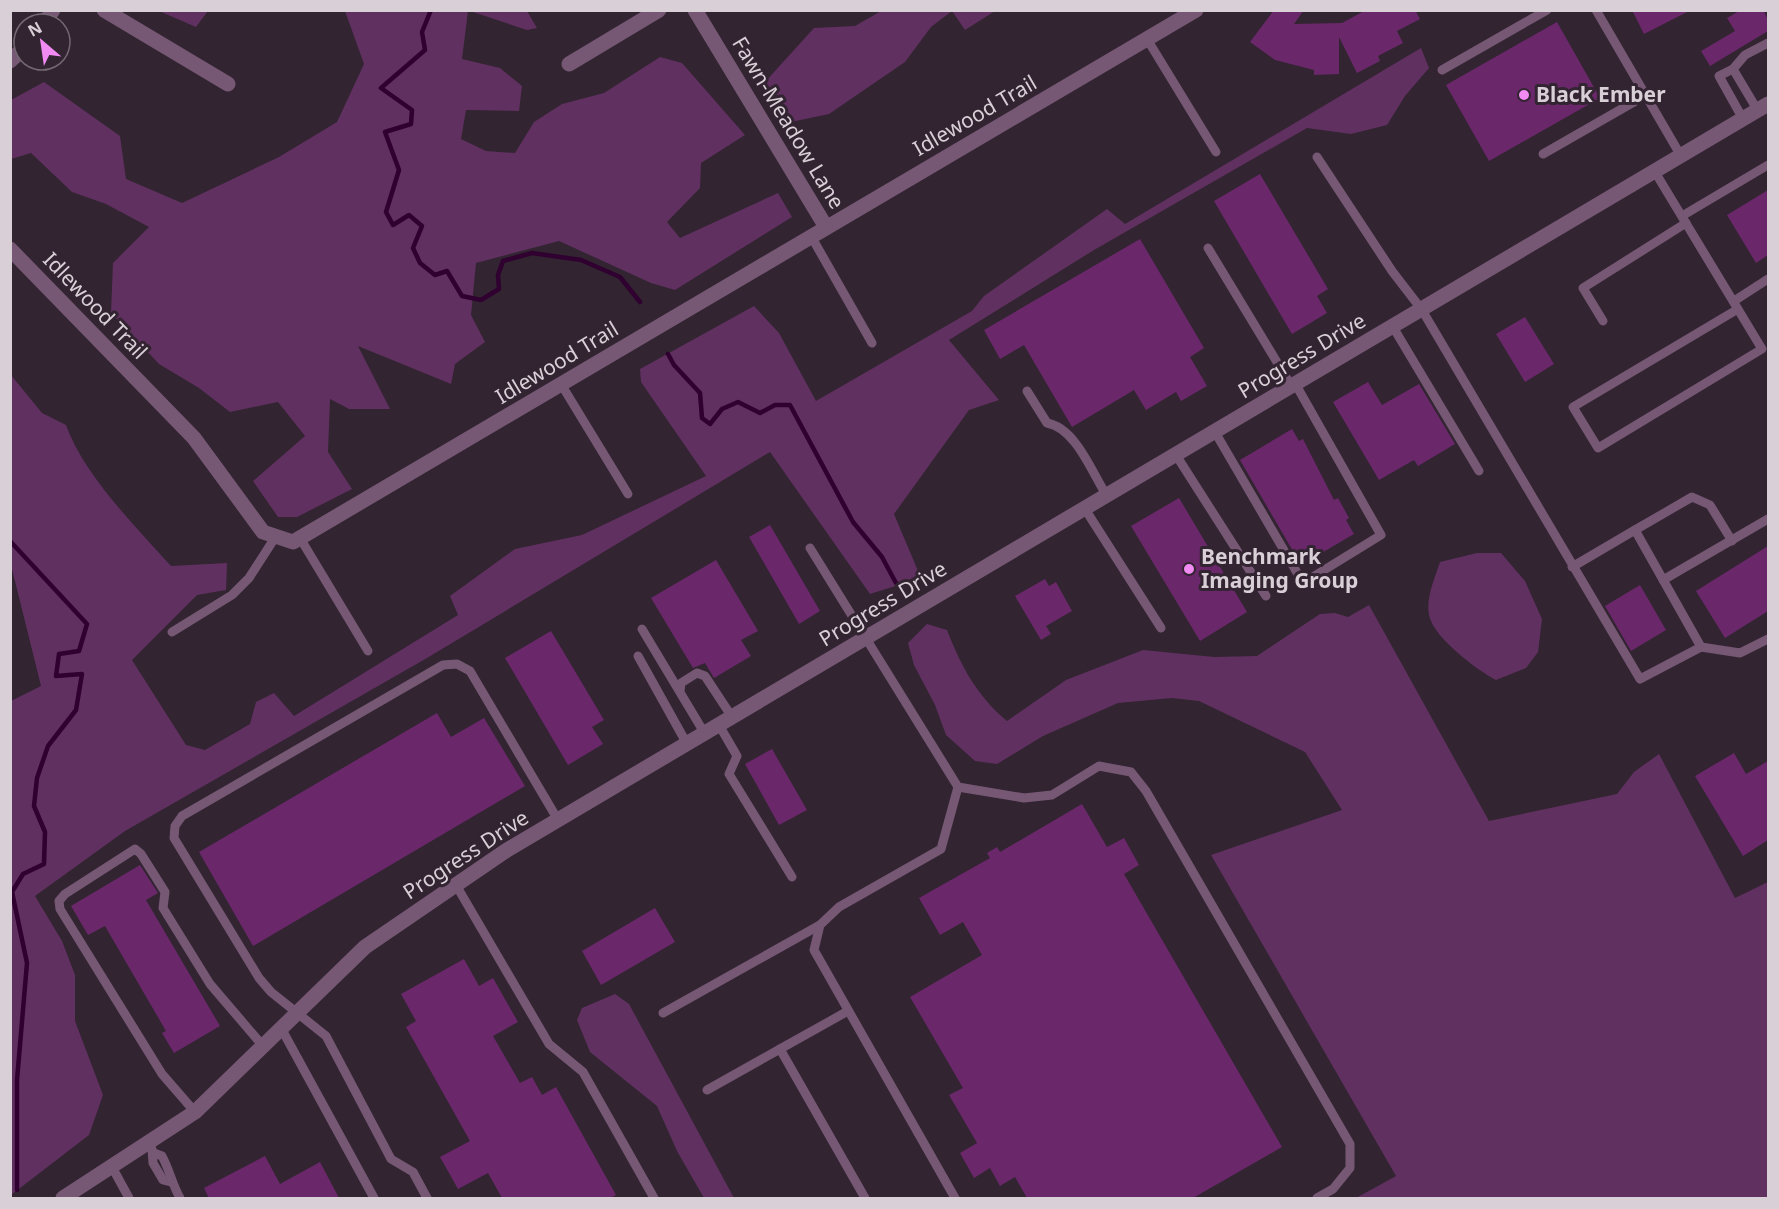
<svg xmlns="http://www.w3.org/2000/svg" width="1779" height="1209" viewBox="0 0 1779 1209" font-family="'Noto Sans',sans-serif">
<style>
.green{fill:#603060}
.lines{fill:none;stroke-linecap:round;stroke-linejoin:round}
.stream{stroke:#2f0030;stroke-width:4.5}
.building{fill:#6a286b}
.service{stroke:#765875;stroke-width:9}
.minor{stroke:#765875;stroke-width:15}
.poi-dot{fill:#f28af3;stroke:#322431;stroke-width:2}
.labels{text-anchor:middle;stroke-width:6;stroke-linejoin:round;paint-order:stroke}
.poi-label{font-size:21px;font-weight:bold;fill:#d8cfd7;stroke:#322431;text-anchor:start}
.street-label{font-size:21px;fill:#d8cfd7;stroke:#322431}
</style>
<rect width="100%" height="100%" fill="#322431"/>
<g class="green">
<path d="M159,11L208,10V11L196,27Z"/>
<path d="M345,11H468L462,59L500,68L522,86L519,111L466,110L461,139L486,151L515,153L534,122L562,104L604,93L660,57L682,63L745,135L701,163L700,188L667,222L680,238L778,193L792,217L675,290L651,283L559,241L476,263L471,315L485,342L455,364L451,384L358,346L390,409H349L330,399L328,452L352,489L297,517H278L253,481L305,436L278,402L230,412L199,388L159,364L111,313L113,263L149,227L106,204L72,192L31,153L11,159V100L44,82L120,136L126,179L182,203L279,157L337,122L364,64Z"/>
<path d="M470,11H527L537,28L527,30Z"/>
<path d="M881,11H952L931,27L905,62L829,114L791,122L765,82L814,28L855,26Z"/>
<path d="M952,11H995L965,30Z"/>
<path d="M1421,48L1429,68L1405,96L1387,125L1351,134L1307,128L1094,250L949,340L999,400L969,410L894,514L921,578L870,594L770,452L427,658L125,831L35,896L62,941L75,975V1021L103,1095L89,1135L11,1195V701L41,686L11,565V375L42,413L66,425C83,474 136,527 171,566L227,563L226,590L197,595L132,660L186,745L205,750L250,724L256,702L274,693L294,716L458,615L450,596L515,549L582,535L706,476L641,382L640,369L754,306L779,333L816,401L972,311L984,296L1107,209L1125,224Z"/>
<path d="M1477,553H1501L1525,581L1542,619L1538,652L1526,668L1496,680C1477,670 1439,641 1431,621C1423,603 1435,578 1440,562Z"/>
<path d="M1369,605L1489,821L1617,794L1634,772L1659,754L1735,898L1768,882V1198H1356L1396,1176L1211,855L1342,810L1305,752L1199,701L1172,698L1118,703L1043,736L997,764L975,761L946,735L935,705L914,665L908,643L927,624L947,630C961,666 977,696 1007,721L1066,680L1143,650L1214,657L1257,656L1320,614L1335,613L1348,617Z"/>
<path d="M615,994L629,1004L734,1198H704L677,1151L657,1106L590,1052L577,1020L582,1008Z"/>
</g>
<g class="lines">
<g class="stream">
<path d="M431,10L422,32L425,50L381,88L412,110L411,124L385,132L399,170L386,212L393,225L409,215L422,226L413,248L420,263L435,275L447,271L462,296L481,300L499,289L498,275L503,261L532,253L581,260L620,277L640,302"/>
<path d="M668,354L674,365L700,393L702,418L710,424L722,409L738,402L760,413L775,405H790L853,522L882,557L896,583"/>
<path d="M10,541L87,624L79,651L59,654L56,676L82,674L76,710L48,746L37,778L34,806L45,832L44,864L23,874L12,892L27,963L17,1080V1190"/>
</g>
</g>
<g class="building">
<path d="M1274,10H1304L1294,24L1342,23L1366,10H1415L1420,19L1397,31L1403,43L1378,56L1380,61L1357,73L1339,37V74L1314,75V70L1275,60L1250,42Z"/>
<path d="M1632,10H1691L1644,34Z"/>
<path d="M1741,10H1763L1768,20V31L1710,66L1701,51L1735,31L1727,18Z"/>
<path d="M1557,22L1600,98L1489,161L1446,85Z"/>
<path d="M1260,174L1328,289L1317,296L1327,313L1292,334L1214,201Z"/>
<path d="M1768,190V255L1756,263L1727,215Z"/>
<path d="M1140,239L1204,348L1190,357L1207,386L1181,401L1176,392L1146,410L1134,390L1072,427L1024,345L1000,359L984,330Z"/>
<path d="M1525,317L1554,364L1525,382L1496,334Z"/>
<path d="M1368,382L1382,405L1419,384L1455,444L1418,466L1414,460L1379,480L1333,402Z"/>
<path d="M1292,429L1299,441L1303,439L1334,500L1338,498L1349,518L1346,520L1354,534L1301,565L1240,460Z"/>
<path d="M1179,498L1247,612L1200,641L1131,526Z"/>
<path d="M770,525L820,611L799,624L749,537Z"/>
<path d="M1768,546V611L1725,638L1696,591Z"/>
<path d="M716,560L758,631L741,640L751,656L714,678L705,663L693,668L651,598Z"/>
<path d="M1045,579L1049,586L1056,582L1072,611L1046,626L1051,634L1041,640L1015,596Z"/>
<path d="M1640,585L1666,630L1631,651L1605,606Z"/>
<path d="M551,631L604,720L592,727L603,744L568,765L505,658Z"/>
<path d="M437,713L451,737L484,718L525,786L253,946L199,852Z"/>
<path d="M772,749L807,810L779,825L745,764Z"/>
<path d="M1734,753L1746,774L1768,761V840L1743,856L1695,776Z"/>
<path d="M1082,804L1107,847L1124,838L1139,865L1124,874L1282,1147L1193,1198H1027L1015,1177L1000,1186L990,1168L974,1178L960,1153L977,1143L949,1095L963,1088L910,997L982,955L963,922L940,935L919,898L990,858L987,853L997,847L1000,852Z"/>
<path d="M140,865L158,893L146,900L220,1026L174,1053L162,1033L166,1031L105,926L88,935L71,906Z"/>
<path d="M655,908L675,942L601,985L582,951Z"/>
<path d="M464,959L479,986L493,978L518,1022L493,1036L520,1083L532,1077L542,1095L556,1087L616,1195L610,1198H502L488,1173L458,1189L440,1157L470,1141L406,1027L416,1021L401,994Z"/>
<path d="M265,1156L280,1184L320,1162L339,1198H209L204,1188Z"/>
</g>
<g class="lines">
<g class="service">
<path d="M1596,10L1681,156"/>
<path d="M1147,39L1216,152"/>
<path d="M1733,69L1758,111"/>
<path d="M1442,70L1547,10"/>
<path d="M1743,119L1719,76L1733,69L1745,55L1768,43"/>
<path d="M1543,154L1646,95"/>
<path d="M1317,157L1392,271L1422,310L1640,679L1701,647L1740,653L1768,639"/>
<path d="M1655,172L1762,349L1598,448L1573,407L1738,309"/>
<path d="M1682,216L1768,165"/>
<path d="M811,236L872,343"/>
<path d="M1208,248L1292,387"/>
<path d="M1734,301L1768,279"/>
<path d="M1603,321L1583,288L1686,223"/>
<path d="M1393,327L1479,471"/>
<path d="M561,384L628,494"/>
<path d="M1027,391L1047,423C1076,428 1092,473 1107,496"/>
<path d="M1215,432L1303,583L1381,535L1296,385"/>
<path d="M1176,455L1266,596"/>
<path d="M1085,509L1161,628"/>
<path d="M1635,530L1692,497L1710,505L1732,541"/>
<path d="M300,538L368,651"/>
<path d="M810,548L958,787L1024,798L1052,795L1099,766L1131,772L1146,791L1350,1144V1168L1333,1189L1317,1198"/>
<path d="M1572,567L1635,530L1701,647"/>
<path d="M1663,580L1768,519"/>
<path d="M642,629L705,734"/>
<path d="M172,632L232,595L249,578L276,536"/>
<path d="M638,656L687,744"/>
<path d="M680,691L681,683L697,673L705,676L732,717"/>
<path d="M719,725L737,756L729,774L792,877"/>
<path d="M456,885L549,1044L583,1072L654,1198"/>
<path d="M848,1011L780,1049L865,1198"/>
<path d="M663,1013L820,925"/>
<path d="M281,1028L374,1198"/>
<path d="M707,1090L780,1049"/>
<path d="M195,1112L162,1074L60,909L59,901L65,894L135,849L141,854L165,892L163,908L210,984L263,1046"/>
<path d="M152,1149L153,1163L163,1180L171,1182"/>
<path d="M154,1153L162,1156C170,1171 172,1184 180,1198"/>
<path d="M112,1167L129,1198"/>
<path d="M427,1198L413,1172L391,1159L326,1036L271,992L259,978L174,838L175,826L182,816L443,665L457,664L470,671L558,820"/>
<path d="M955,1198L814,950L820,925L839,907L941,849L958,787"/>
</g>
<g class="minor">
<path d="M104,10L228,84"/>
<path d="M695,10L826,227"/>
<path d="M44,24L53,10"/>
<path d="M10,61L24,48"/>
<path d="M569,64L659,10"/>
<path d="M10,249L194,438L263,532L293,542L1196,10"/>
<path d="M63,1198L195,1112L365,947L507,850L1768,104"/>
</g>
</g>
<g class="poi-dot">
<circle cx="1524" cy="95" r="6"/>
<circle cx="1189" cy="569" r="6"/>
</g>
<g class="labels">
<g class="poi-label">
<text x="1536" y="102">Black Ember</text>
<text x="1201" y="564">Benchmark<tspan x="1201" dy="24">Imaging Group</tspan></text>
</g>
<g class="street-label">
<text transform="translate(975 116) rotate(-30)" y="7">Idlewood Trail</text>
<text transform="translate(788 123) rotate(59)" y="7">Fawn-Meadow Lane</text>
<text transform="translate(95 306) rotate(46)" y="7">Idlewood Trail</text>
<text transform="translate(1302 356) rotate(-31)" y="7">Progress Drive</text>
<text transform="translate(557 363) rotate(-31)" y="7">Idlewood Trail</text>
<text transform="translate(883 604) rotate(-31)" y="7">Progress Drive</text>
<text transform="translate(466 855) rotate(-33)" y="7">Progress Drive</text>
</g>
</g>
<rect width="1779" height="1209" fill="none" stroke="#d8cfd7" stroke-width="24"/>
<g transform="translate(42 42) rotate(331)"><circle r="28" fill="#322431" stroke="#746873" stroke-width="1.5"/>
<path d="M0-4.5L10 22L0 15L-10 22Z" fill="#f28af3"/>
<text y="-9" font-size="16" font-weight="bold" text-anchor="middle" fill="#d8cfd7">N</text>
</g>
</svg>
